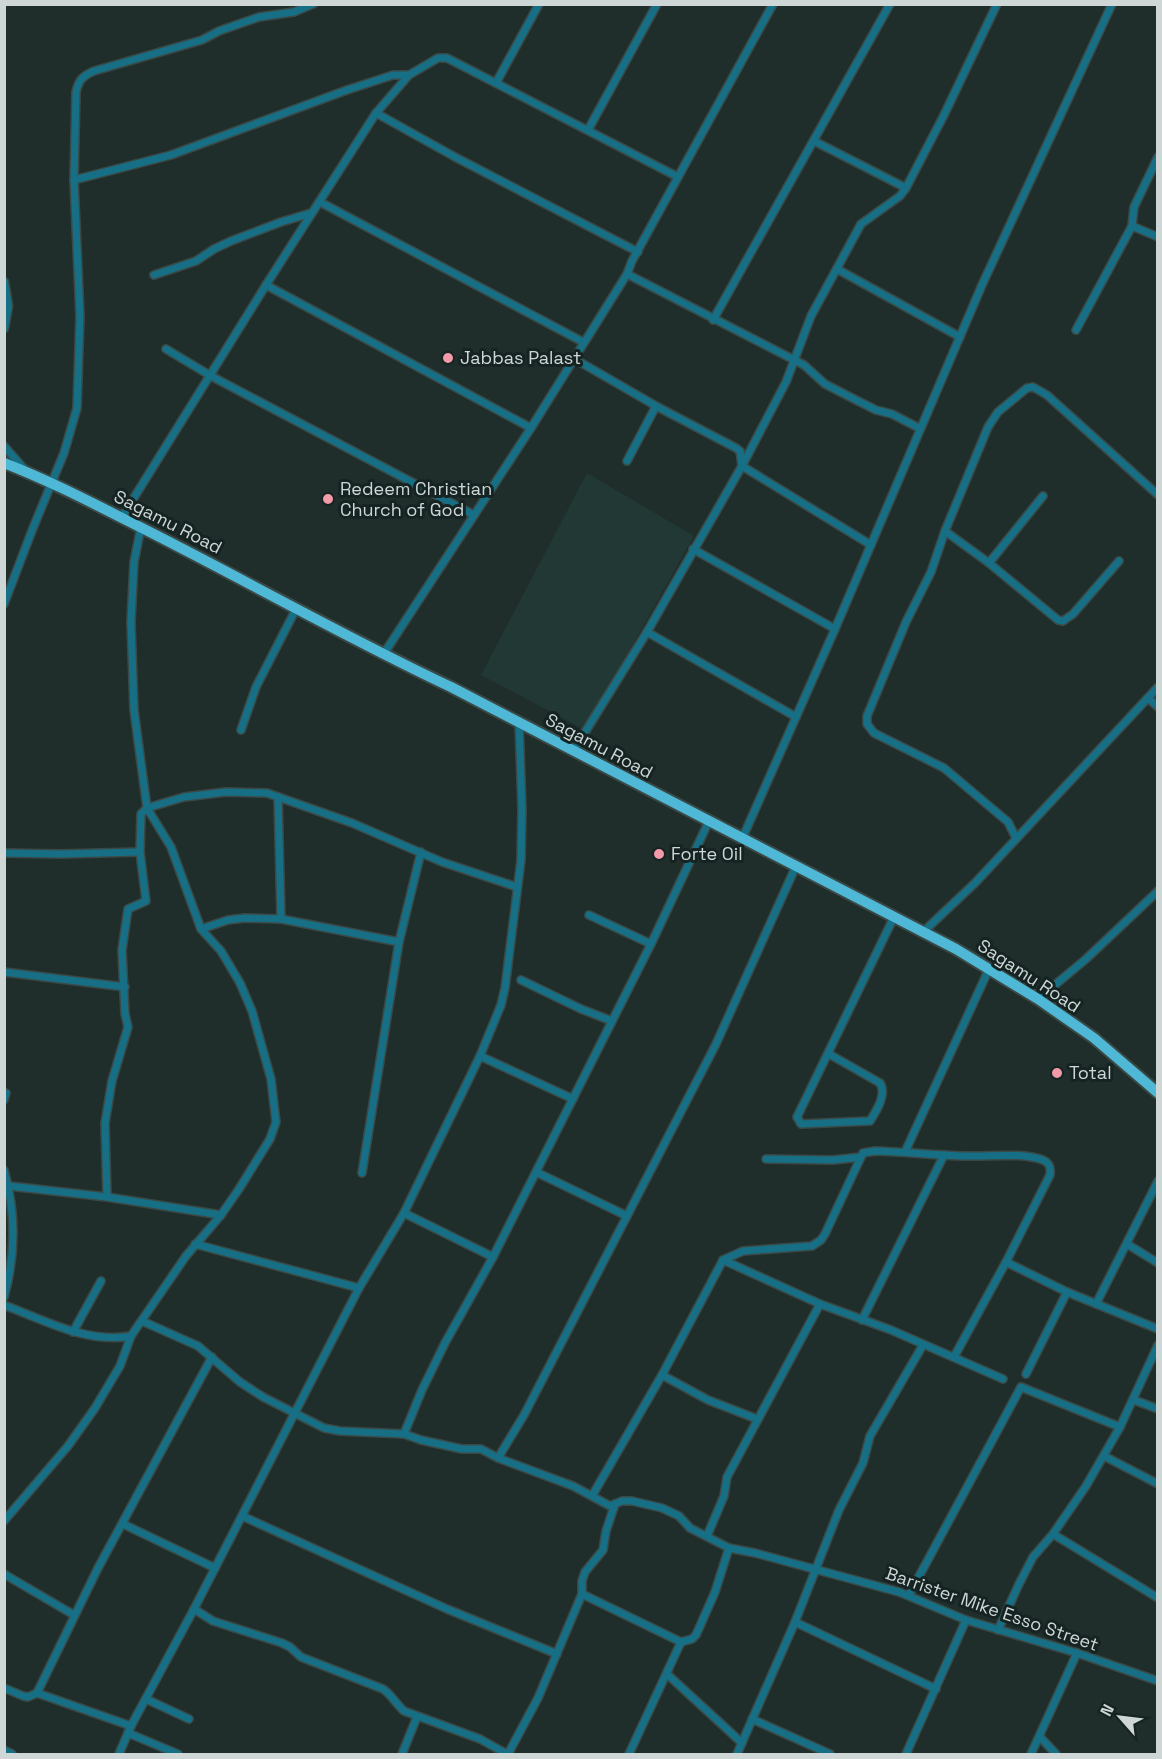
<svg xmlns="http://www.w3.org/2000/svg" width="1162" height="1759" viewBox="0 0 1162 1759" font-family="'Space Grotesk',sans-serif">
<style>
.built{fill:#213834}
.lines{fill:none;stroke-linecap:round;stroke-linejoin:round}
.minor-casing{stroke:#3b4946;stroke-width:10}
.tertiary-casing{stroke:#3b4946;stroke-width:11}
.trunk-casing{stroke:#3b4946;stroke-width:14}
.minor{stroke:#166f85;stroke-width:7}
.tertiary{stroke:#166f85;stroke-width:8}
.trunk{stroke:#4fb8d6;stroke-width:10}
.poi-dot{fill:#f39aa8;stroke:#152422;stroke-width:2}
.labels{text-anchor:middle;stroke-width:6;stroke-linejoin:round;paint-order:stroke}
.poi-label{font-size:18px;fill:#ced7d6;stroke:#152422;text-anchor:start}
.street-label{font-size:18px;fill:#ced7d6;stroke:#152422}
</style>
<rect width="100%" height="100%" fill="#1f2e2b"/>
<path class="built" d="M587,473L694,536L585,730L481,675Z"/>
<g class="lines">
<g class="minor-casing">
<g id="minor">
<path d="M496,83L539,4"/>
<path d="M376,113L455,157L638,252"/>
<path d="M588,130L657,4"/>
<path d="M814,141L906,188"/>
<path d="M74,180L171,155L347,90L393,75H409"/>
<path d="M320,202L583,342"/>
<path d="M1132,226L1158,237"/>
<path d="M837,269L960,337"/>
<path d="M627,274L804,365L825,384L856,400L876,410L892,414L919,428"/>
<path d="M154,275L196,261L214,249L231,241L281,222L311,213"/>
<path d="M266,285L531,428"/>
<path d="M713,320L890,4"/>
<path d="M1076,330L1132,226L1134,207L1158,157"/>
<path d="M166,349L211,376L474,515"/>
<path d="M573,358L656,406L736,448L740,451L742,466L871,545"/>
<path d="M4,446L26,471"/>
<path d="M627,461L656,406"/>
<path d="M122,517L266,285L376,113L409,75L438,58H447L678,177"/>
<path d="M945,531L989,563L1058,620L1063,621L1073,614L1119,561"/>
<path d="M693,549L835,629"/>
<path d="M989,563L1043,496"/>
<path d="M4,604L33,528L64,453L77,408L80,316L74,180L76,92C79,79 83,76 94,71L202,40L219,31L259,17L294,12L313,4"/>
<path d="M647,632L796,717"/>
<path d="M383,655L531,428L627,274L632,261L773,4"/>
<path d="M1148,698L1158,707"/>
<path d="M241,730L256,687L296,609"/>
<path d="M574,750L647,632L742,466L786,382L811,316L861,224L900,196L906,188L943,117L997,4"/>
<path d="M278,797L281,919"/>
<path d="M1016,838L1008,822L944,768L874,733L867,724V716L906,622L931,572L945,531L988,427L998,412L1027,388L1033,387L1047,395L1158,495"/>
<path d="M742,839L835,629L982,285L1112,4"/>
<path d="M4,853L61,854L140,852"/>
<path d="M589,915L651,944"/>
<path d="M201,929L228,920L245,918L281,919L399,942"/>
<path d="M923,932L975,883L1158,687"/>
<path d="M4,972L125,987"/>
<path d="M521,980L581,1009L612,1021"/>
<path d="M1038,999L1086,959L1158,891"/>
<path d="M829,1054L880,1083C887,1094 877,1110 870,1121L801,1124L797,1117L894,917"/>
<path d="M480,1056L573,1099"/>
<path d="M4,1100L6,1093"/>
<path d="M905,1152L989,969"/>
<path d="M766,1159L833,1160L861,1157L863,1153L875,1151C905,1152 934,1155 964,1156C987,1157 1021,1152 1043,1160C1050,1163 1051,1168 1050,1175L1006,1262L954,1357"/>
<path d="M4,1170C16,1212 16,1254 4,1297"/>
<path d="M536,1172L627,1216"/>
<path d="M362,1173L399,942L421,852"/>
<path d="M9,1186L107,1197L221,1215"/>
<path d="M107,1197L105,1123L112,1081L128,1027L125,1014L122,950L128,909L146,901L140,852L141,814L147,808L184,797L226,792L267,793L352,823L442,862L517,887"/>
<path d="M404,1213L493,1257"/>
<path d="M195,1244L359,1288"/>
<path d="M1127,1244L1158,1263"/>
<path d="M723,1260L820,1304L891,1330L1003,1379"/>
<path d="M1006,1262L1067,1292L1158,1329"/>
<path d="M1096,1304L1158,1181"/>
<path d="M4,1305C44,1320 87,1344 131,1336"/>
<path d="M862,1320L944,1155"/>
<path d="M142,1321L198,1346L240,1382L263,1397L324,1428L340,1431L404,1434L421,1440L462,1449H481L498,1458L573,1486L610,1506L622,1501H632L662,1508L679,1516L690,1528L729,1548L755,1553L899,1592L966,1620L1077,1653L1158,1681"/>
<path d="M73,1332L101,1281"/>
<path d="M1026,1374L1067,1292"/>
<path d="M662,1375L708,1400L757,1419"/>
<path d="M1134,1400L1158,1409"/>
<path d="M404,1434L422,1390L445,1343L493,1257L651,944L709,821"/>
<path d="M1104,1456L1158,1484"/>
<path d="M498,1458L524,1415L716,1044L796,866"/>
<path d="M592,1496L662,1375L723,1260L743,1251L812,1246L821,1240L825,1234L861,1157"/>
<path d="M242,1516L447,1609L557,1654"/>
<path d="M4,1521L68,1446L95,1408L120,1366L131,1336L186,1256L221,1215L239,1189L270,1139L276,1122L271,1079L252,1011L240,983L221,951L201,929L171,847L147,808L134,710L131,622L134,562L141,527"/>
<path d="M123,1524L215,1568"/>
<path d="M1053,1534L1158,1598"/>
<path d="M707,1536L724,1496L727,1477L820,1304"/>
<path d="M4,1574L74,1615"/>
<path d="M582,1594L681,1642"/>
<path d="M909,1595L1021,1387L1120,1427"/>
<path d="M194,1609L213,1621L282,1643L290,1647L301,1657L383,1689C391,1694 396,1704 404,1711L480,1739L507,1754"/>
<path d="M795,1622L936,1689"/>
<path d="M998,1630L1019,1584L1033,1557L1053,1534L1086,1486L1120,1427L1158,1345"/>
<path d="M667,1674L742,1743"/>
<path d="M4,1688L23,1696L28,1697L37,1693L131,1726"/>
<path d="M37,1693L98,1568L212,1357"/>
<path d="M146,1699L189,1719"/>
<path d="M752,1719L830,1754"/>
<path d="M128,1733L178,1754"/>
<path d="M1040,1737L1056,1754"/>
<path d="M4,1750L12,1754"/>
<path d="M119,1754L131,1726L194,1609L359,1288L404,1213L480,1056L501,1005L505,988L521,860L522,809L519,722"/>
<path d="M402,1754L417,1717"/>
<path d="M508,1754L538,1698L582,1594V1581L585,1572L603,1550L606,1531L615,1504"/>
<path d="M629,1754L681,1642L692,1639L696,1635L715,1592L729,1548"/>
<path d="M737,1754L795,1622L839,1510L863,1463L870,1436L923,1345"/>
<path d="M906,1754L966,1620"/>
<path d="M1031,1754L1077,1653"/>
</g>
</g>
<g class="tertiary-casing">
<path id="tertiary" d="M4,282L8,306L4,328"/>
</g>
<g class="trunk-casing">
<path id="trunk" d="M4,463C53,482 98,506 144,529C247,581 347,638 451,687L956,949L1038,999L1094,1038L1158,1093"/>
</g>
<use href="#minor" class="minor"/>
<use href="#tertiary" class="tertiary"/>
<use href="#trunk" class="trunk"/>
</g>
<g class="poi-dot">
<circle cx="448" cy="358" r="6"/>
<circle cx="328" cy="499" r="6"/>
<circle cx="659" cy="854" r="6"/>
<circle cx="1057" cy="1073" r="6"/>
</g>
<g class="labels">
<g class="poi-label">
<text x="460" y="364">Jabbas Palast</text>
<text x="340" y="495">Redeem Christian<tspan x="340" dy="21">Church of God</tspan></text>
<text x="671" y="860">Forte Oil</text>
<text x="1069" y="1079">Total</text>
</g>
<g class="street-label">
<text transform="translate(168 522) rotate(27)" y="6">Sagamu Road</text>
<text transform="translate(599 746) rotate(28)" y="6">Sagamu Road</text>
<text transform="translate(1029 976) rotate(33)" y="6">Sagamu Road</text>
<text transform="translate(992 1609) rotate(19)" y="6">Barrister Mike Esso Street</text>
</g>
</g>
<rect width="1162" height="1759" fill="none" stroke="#ced7d6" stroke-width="12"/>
<g transform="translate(1120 1717) rotate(298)" stroke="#152422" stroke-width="4.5" paint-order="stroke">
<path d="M0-4.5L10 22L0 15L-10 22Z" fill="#ced7d6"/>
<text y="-9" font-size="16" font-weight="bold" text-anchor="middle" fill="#ced7d6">N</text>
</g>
</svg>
